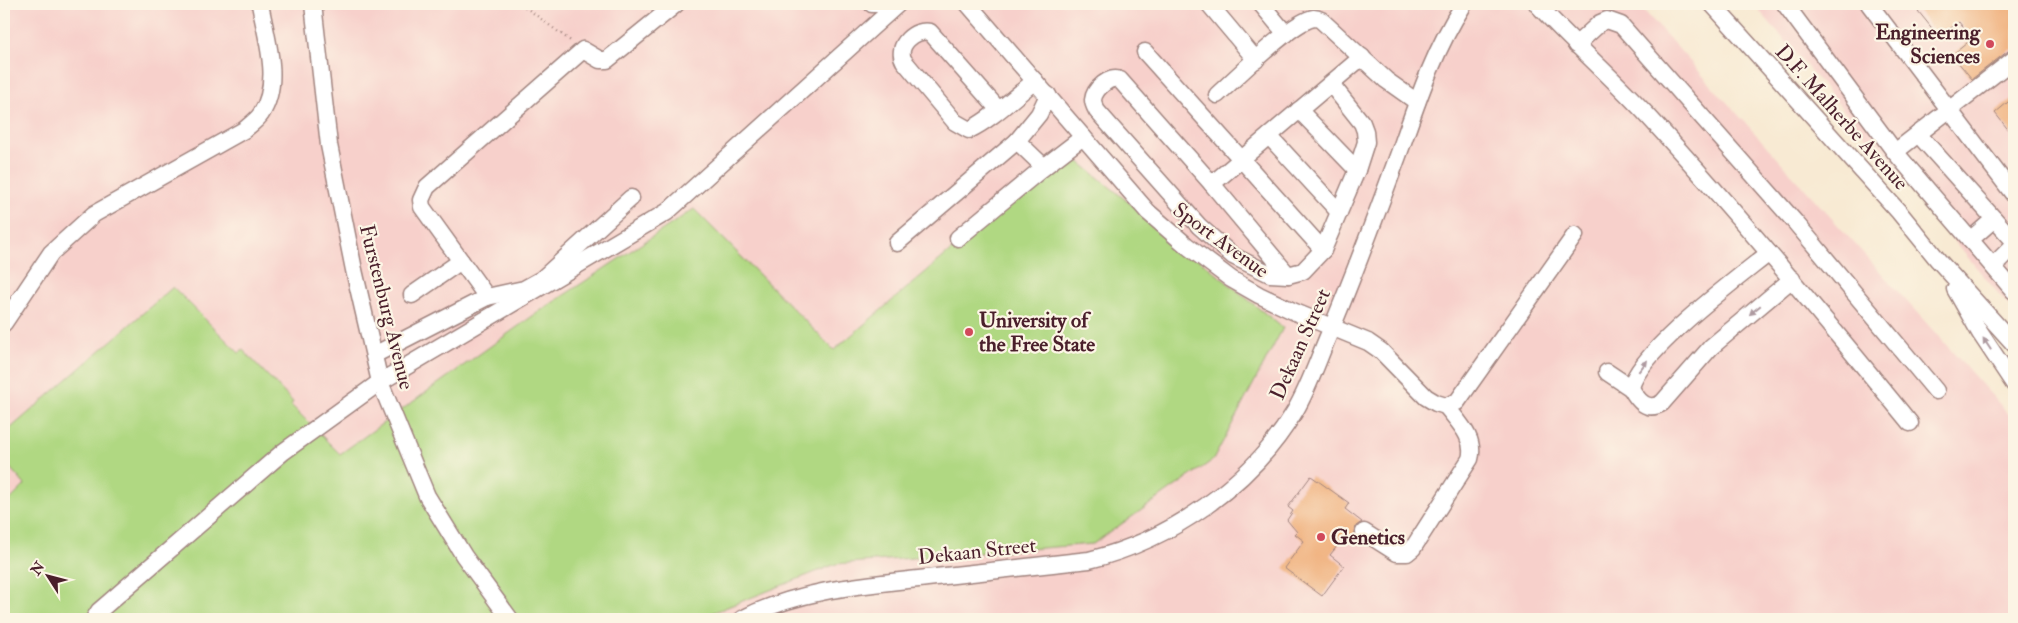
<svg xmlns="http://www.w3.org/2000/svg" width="2018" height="623" viewBox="0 0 2018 623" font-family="'IM FELL Double Pica',serif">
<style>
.built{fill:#f7d0cb}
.green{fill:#b0d882;stroke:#7d7c56}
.building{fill:#f0b07d}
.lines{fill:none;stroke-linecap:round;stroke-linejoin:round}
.minor-casing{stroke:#a1847f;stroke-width:19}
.path{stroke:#a1847f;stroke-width:2.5;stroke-dasharray:1 4;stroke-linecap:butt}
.minor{stroke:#fff;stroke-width:16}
.oneway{fill:#ae9aa0}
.poi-dot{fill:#d1495b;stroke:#fcf5e5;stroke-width:2}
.labels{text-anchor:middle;stroke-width:4.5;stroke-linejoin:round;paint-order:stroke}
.poi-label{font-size:21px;font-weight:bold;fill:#4a1f2b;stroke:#fcf5e5;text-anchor:start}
.street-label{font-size:21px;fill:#4a1f2b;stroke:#fcf5e5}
</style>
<rect width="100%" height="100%" fill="#fcf5e5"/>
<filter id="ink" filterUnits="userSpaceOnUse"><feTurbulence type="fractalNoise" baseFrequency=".02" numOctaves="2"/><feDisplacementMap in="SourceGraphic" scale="10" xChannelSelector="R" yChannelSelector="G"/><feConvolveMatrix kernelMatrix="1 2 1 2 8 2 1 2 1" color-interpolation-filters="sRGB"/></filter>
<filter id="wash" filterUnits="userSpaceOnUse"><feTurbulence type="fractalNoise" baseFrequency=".0096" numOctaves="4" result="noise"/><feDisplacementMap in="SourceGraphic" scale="20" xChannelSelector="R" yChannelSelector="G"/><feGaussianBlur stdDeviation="1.12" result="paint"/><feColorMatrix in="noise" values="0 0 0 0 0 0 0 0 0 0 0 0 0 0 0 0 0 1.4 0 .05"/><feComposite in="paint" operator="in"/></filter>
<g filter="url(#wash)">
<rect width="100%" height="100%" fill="#f8ead3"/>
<g class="built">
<path d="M4,4H1638L2014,420V619H4Z"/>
<path d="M1754,4H2014V312Z"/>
</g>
<path class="green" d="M1067,152L1283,328L1213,460L1093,544L836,564L697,619H4V506L25,485L4,461V434L173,287L239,353L243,350L293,402L291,405L340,454L534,315L694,209L834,350Z"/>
<g id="blocks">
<g class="building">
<path d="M1928,4H2014V49L2008,51L1972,79L1952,55L1972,39L1959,22L1939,37L1918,11Z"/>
<path d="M2014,97V137L1995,113Z"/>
<path d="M1311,476L1349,503L1345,509L1362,522L1356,526L1355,535L1352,539L1346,535L1330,555L1344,566L1322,596L1284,568L1304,541L1295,534L1297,532L1287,520L1293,511L1288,507Z"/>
</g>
</g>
</g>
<g filter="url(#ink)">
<use href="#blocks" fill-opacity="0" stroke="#a1847f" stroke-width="1"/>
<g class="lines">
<g class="minor-casing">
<g id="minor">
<path d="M313,4L329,145L354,270L380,382L427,496L464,556L510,619"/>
<path d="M872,4H877"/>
<path d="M968,4L1148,212L1186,245L1231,279L1259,295L1295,312L1368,342L1381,351L1426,397L1436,403L1446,406L1457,402L1575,235"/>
<path d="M1209,4L1256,60"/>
<path d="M1261,4L1286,34"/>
<path d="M1537,4C1573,43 1613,78 1649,117C1740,216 1825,319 1910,423"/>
<path d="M1712,4L1899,212L1938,260L2014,344"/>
<path d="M1785,4L1895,152L2014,59"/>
<path d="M1869,4L2014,195"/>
<path d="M1576,45L1600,23L1607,20L1621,25L1795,222L1936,391"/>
<path d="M1145,52L1323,250"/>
<path d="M1331,84L1362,123L1365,131L1366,142L1357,170L1323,250L1303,271L1288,275L1270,274L1233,256L1199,226L1097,111C1095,107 1093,104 1093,100C1094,89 1110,75 1120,80L1212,184L1362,57"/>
<path d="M1048,95L1039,114L1017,141L1044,167L1083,137"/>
<path d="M1217,95C1235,79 1292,21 1314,18C1316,18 1319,19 1321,20L1386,80L1417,102"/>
<path d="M998,109L930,32C915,28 895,46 904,61L955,122L969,130C991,120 1015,96 1035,81"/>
<path d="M1299,110L1357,170"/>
<path d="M1918,134L2014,241"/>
<path d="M1269,136L1339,212"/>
<path d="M1895,152L2014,291"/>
<path d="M1212,184L1288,275"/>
<path d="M958,238L1044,167"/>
<path d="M1970,240L1994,219"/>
<path d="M897,243L1017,141"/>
<path d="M1769,253C1738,278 1638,352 1631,388C1638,401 1647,412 1662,403L1711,347L1792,279"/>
<path d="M1993,266L2014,245"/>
<path d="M1955,289L1980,333L2014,384"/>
<path d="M412,295L461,261"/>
<path d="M487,297L422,207L421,200L427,187L583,50L600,60H607L676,4"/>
<path d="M4,323L51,253L94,214L244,130C250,125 257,120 261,114C282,82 266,38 260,4"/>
<path d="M374,355L487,297L524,289L542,279L631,198"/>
<path d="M1607,372L1631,388"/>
<path d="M1364,532L1397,553H1407L1413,548L1470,459C1476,438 1458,422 1446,406"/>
<path d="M94,619L99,611L283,452L380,382L667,212L898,4"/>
<path d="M742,619C800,589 864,585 927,578C981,572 1035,566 1089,560C1171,540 1252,484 1295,411C1311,384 1320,353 1333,325C1358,265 1380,205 1402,145C1419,96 1436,47 1464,4"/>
</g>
</g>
<path class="path" d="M521,4L572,42"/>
<use href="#minor" class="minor"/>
</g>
<defs><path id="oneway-solid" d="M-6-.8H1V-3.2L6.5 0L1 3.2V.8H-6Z" transform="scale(1.25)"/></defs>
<g class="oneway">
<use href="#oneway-solid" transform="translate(1755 310) rotate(140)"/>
<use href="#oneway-solid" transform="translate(1987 344) rotate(-123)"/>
<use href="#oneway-solid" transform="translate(1643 366) rotate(-52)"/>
</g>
</g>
<g class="poi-dot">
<circle cx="1990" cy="44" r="5"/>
<circle cx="969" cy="332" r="5"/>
<circle cx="1321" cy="537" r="5"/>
</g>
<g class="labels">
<g class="poi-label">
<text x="1980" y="39" text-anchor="end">Engineering<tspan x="1980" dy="24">Sciences</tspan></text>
<text x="979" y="327">University of<tspan x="979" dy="24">the Free State</tspan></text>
<text x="1331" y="544">Genetics</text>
</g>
<g class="street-label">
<text transform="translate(1842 117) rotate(48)" y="7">D.F. Malherbe Avenue</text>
<text transform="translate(1221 240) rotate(36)" y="7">Sport Avenue</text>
<text transform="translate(387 307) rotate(76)" y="7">Furstenburg Avenue</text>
<text transform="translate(1300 344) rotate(-66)" y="7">Dekaan Street</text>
<text transform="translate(977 551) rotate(-6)" y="7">Dekaan Street</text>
</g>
</g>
<rect width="2018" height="623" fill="none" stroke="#fcf5e5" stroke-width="20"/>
<g transform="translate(48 576) rotate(306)" stroke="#fcf5e5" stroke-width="4" paint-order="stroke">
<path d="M0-4L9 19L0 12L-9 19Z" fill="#4a1f2b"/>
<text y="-8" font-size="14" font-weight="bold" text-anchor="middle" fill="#4a1f2b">N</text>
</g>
</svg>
